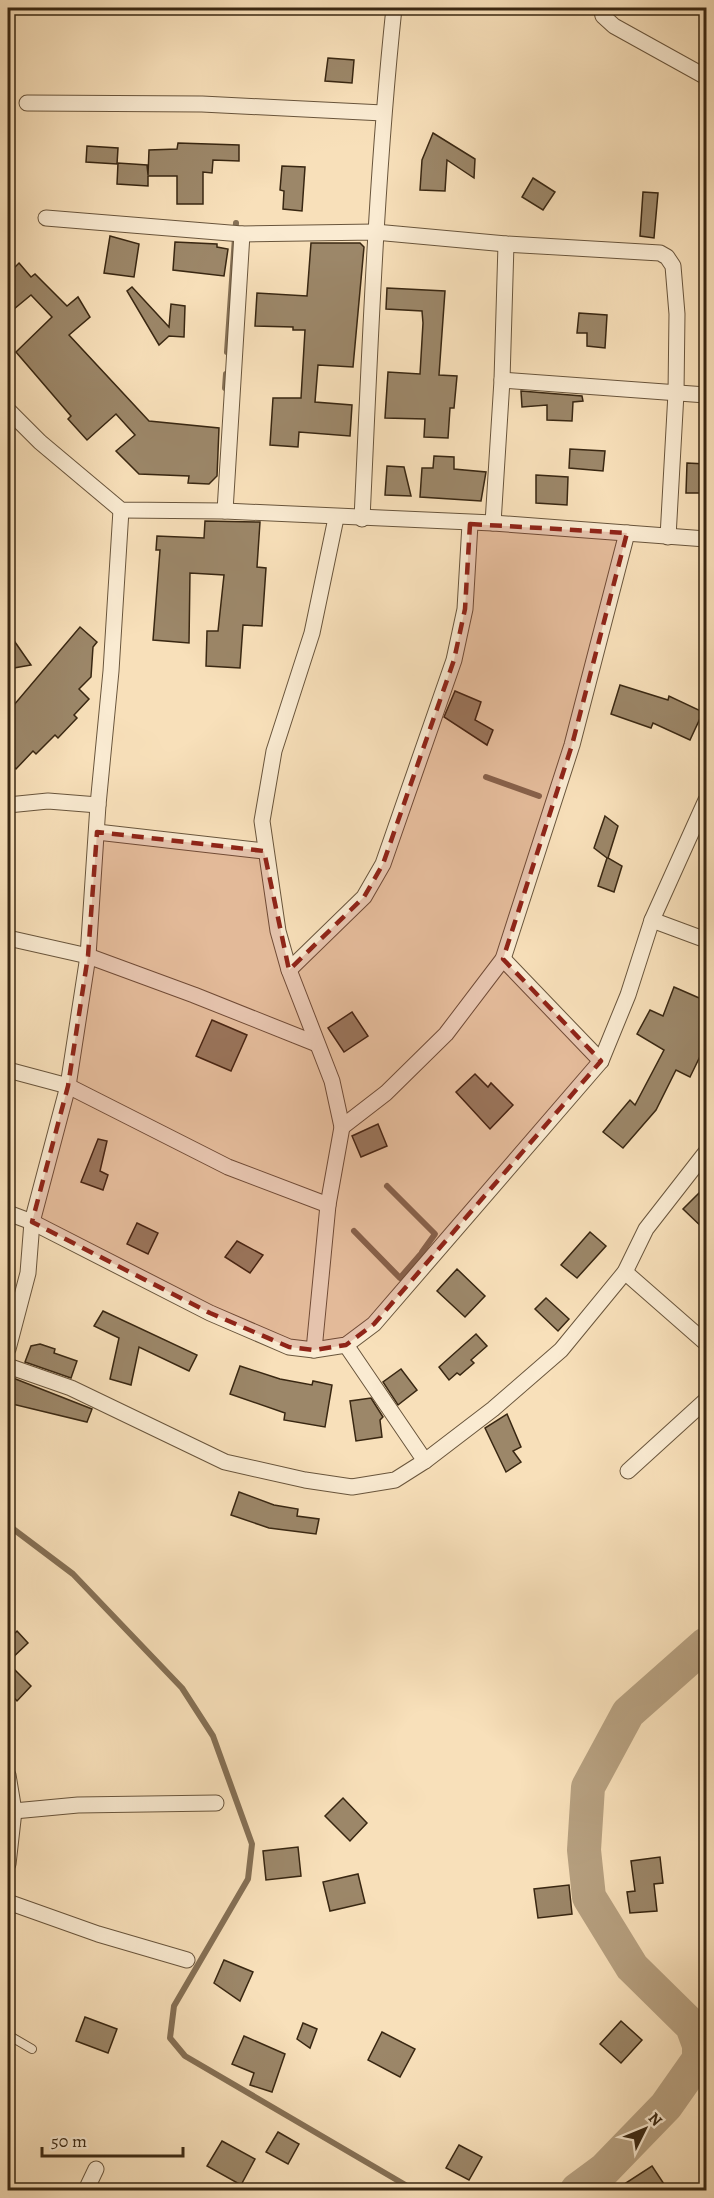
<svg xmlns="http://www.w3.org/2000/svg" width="714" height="2198" viewBox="0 0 714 2198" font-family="Alegreya,serif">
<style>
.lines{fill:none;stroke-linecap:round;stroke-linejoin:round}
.stream{stroke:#857055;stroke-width:6}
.river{stroke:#b7a181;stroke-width:34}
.building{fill:#9c8769;stroke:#392712;stroke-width:1.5}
.lane-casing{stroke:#69553c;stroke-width:10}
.street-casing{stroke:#69553c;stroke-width:17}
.lane{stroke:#faebd2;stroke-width:8}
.street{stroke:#faebd2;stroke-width:15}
.marked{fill:#8f2418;fill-opacity:0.2;stroke:#8f2418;stroke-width:4.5;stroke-dasharray:12 8;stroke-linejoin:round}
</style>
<rect width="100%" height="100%" fill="#f8e0ba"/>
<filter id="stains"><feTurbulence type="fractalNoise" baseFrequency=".00333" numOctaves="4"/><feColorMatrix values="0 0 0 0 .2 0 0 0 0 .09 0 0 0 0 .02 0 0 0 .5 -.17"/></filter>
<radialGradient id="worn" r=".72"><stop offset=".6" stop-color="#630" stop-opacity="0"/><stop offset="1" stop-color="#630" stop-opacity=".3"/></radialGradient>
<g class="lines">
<g class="stream">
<path d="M227,352L236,223"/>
<path d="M225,388L226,374"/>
<path d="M486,777L539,796"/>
<path d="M387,1186L435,1234L422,1252"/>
<path d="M354,1231L400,1278L420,1255"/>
<path d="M8,1525L73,1574L182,1688L213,1736L252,1844L248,1879L174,2006L170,2038L185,2056L414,2190"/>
<path d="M692,2026L706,2020"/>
</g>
<path class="river" d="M577,2190L604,2170L666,2106L699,2059V2045L692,2026L632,1967L589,1897L584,1850L588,1787L628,1713L706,1644"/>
</g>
<g class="building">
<path d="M328,58L354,60L352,83L325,81Z"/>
<path d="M433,133L475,159L474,178L447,160L445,191L420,190L422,160Z"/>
<path d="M178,143L239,145V161L213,160L212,173L203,172V204H177V176H148V186L117,184L118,163L147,165L148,175L149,150L177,149Z"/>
<path d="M87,146L118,148L117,164L86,162Z"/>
<path d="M282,166L305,167L302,211L283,209L284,191L280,190Z"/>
<path d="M533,178L555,192L543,210L522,197Z"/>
<path d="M643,192L658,193L654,238L640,236Z"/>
<path d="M110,236L139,244L134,277L104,273Z"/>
<path d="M175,242L217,244V247L228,249L224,276L173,270Z"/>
<path d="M311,243H360L364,247L353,367L318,365L315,402L352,405L350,436L299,432L298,447L270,445L273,398H301L305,330H293V327L255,326L257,293L307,296Z"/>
<path d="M19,263L31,277L35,274L67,306L78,297L90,317L69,335L149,421L219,428L217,476L209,484L188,483L189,476L139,474L116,451L135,435L116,414L87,440L68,419L71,416L16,352L52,317L31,295L8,314V274Z"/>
<path d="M132,287L169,327L171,304L185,306L184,337L169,336L159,345L127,291Z"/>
<path d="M387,288L445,291L439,375L457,376L454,408H450L448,438L424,437L425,419L385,418L388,372L420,374L423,323L422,311L386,309Z"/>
<path d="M579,313L607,315L605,348L587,346V333H577Z"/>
<path d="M521,391L582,396L583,401L573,402L572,421L547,420V405L522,407Z"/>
<path d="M570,449L605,451L603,471L569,468Z"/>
<path d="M434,456L454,457V469L486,472L481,501L420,497L422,468H433Z"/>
<path d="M687,463L706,464V493H686Z"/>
<path d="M387,466L404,467L411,496L385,495Z"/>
<path d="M536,475L568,477L567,505L536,503Z"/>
<path d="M205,521L260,522L257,567L266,568L262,626L243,625L240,668L206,666L207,631H218L224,575L190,573L189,643L153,640L160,550H156L157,536L204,538Z"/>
<path d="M80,627L97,642L93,647L91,677L79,689L89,699L74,715L77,718L58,738L55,735L36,754L33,751L16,769L8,761V712Z"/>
<path d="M8,632L31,665L8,669Z"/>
<path d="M620,685L668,700L669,696L703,712L690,740L653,723L651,728L611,714Z"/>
<path d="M455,691L481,702L475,720L493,730L487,745L444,717Z"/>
<path d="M605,816L618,826L608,858L622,866L614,892L598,886L607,858L594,848Z"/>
<path d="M674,987L706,1001L701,1016L706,1019V1044L690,1077L676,1070L656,1110L623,1148L603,1132L630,1100L635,1105L664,1050L637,1034L650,1010L663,1016Z"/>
<path d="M352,1012L368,1036L344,1052L328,1028Z"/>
<path d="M212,1020L247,1035L231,1071L196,1056Z"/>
<path d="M475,1074L488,1087L491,1083L513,1105L490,1129L456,1092Z"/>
<path d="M378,1124L387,1146L361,1157L352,1136Z"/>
<path d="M98,1139L107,1141L100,1171L108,1175L103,1190L81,1182Z"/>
<path d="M706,1186V1231L683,1209Z"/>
<path d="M137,1223L158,1233L148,1254L127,1244Z"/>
<path d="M590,1232L606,1246L577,1278L561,1265Z"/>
<path d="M237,1241L263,1255L250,1273L225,1257Z"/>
<path d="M457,1269L485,1296L465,1317L437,1291Z"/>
<path d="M546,1298L569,1319L558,1331L535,1309Z"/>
<path d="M103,1311L197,1355L189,1371L139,1347L131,1385L110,1379L119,1338L94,1326Z"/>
<path d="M476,1334L487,1346L471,1360L474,1363L460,1375L457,1373L449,1380L439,1367Z"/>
<path d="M40,1344L55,1349L54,1353L77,1361L71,1378L25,1362L31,1346Z"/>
<path d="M240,1366L280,1379L312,1385L313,1381L332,1385L325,1427L284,1420L285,1413L230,1394Z"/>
<path d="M401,1369L417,1390L398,1405L383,1382Z"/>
<path d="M13,1378L92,1409L87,1422L8,1403Z"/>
<path d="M371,1398L383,1417L380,1420L382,1437L356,1441L350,1401Z"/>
<path d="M507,1414L521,1447L513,1451L521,1462L506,1472L485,1428Z"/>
<path d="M239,1492L274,1505L298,1509L297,1516L319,1519L316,1534L269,1528L231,1515Z"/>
<path d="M17,1631L28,1643L8,1662V1640Z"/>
<path d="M8,1663L31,1686L17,1701L8,1691Z"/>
<path d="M343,1798L367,1823L350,1841L325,1816Z"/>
<path d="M298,1847L301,1876L266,1880L263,1851Z"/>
<path d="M660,1857L663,1883L654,1884L657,1911L630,1913L627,1892L635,1891L631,1861Z"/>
<path d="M358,1874L365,1903L330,1911L323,1882Z"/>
<path d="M569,1885L572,1914L538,1918L534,1889Z"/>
<path d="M224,1960L253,1972L240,2001L214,1983Z"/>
<path d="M85,2017L117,2029L108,2053L76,2041Z"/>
<path d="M621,2021L642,2040L621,2063L600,2044Z"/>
<path d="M303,2023L317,2029L310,2048L297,2039Z"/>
<path d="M382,2032L415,2049L400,2077L368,2060Z"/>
<path d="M244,2036L285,2054L272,2092L250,2085L254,2073L232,2064Z"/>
<path d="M278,2132L299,2144L288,2164L266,2152Z"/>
<path d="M222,2141L255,2159L241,2185L207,2166Z"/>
<path d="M459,2145L482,2157L469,2180L446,2168Z"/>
<path d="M652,2166L668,2190H615Z"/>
</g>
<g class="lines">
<g class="lane-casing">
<path id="lane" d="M8,2035L32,2049"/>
</g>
<g class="street-casing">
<g id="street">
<path d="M601,8L603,16L614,26L706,77"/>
<path d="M27,103L202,104L383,113"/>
<path d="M46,218L242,234L375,232L506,244L660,253L667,257L673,266L677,314L676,393L668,537"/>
<path d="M502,380L706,395"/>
<path d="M8,410L40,442L121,510L225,511L493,523L706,539"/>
<path d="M225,511L242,234"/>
<path d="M362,519C370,348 376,178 394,8"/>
<path d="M493,523L502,380L506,244"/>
<path d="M8,805L48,801L98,805"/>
<path d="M97,832L264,851"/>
<path d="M652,920L706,940"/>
<path d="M8,938L88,956L194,995L317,1044"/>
<path d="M503,959L601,1061"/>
<path d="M289,970L364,897L383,864L454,660L465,609L470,524"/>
<path d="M8,1070L68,1086L228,1167L328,1205"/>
<path d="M342,1127L386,1093L446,1034L503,959L572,745L627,533"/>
<path d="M8,1213L32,1222L210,1313L289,1347L314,1350L346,1345L374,1324L601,1061L628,995L652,920L706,800"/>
<path d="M625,1272L706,1343"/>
<path d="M346,1345L425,1461"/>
<path d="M8,1349L28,1273L32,1222L68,1086L88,956L98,805L111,671L121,510"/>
<path d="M314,1350L328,1205L342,1127L332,1081L289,970L278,931L262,821L274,751L312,633L336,518"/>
<path d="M8,1366L71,1388L225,1462L305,1480L352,1487L395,1480L425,1461L493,1409L561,1350L625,1272L646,1229L706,1152"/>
<path d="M628,1471L706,1400"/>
<path d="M8,1775L14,1811L8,1864"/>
<path d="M14,1811L78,1805L216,1803"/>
<path d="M8,1902L98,1934L187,1960"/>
<path d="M86,2190L96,2169"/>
</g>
</g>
<use href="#lane" class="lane"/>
<use href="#street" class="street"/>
</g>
<path class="marked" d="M470,524L627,533L572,745L503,959L601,1061L374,1324L346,1345L314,1350L289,1347L210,1313L32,1222L68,1086L88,956L97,832L264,851L289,970L364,897L383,864L454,660L465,609Z"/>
<rect width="714" height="2198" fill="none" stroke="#f8e0ba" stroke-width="30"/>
<rect x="9" y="9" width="696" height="2180" fill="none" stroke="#392712" stroke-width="3"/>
<rect x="15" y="15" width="684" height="2168" fill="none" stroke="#392712" stroke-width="1.5"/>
<g transform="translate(645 2129) rotate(47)" stroke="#faebd2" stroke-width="4.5" paint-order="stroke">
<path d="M0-4.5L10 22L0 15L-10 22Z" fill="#392712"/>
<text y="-9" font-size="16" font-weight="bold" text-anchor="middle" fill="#392712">N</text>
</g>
<path d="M42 2147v9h141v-9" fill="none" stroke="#392712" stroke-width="3"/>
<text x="51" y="2147" font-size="18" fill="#392712" stroke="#faebd2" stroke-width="4.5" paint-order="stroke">50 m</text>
<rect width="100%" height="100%" filter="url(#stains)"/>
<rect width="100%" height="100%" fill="url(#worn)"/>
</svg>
